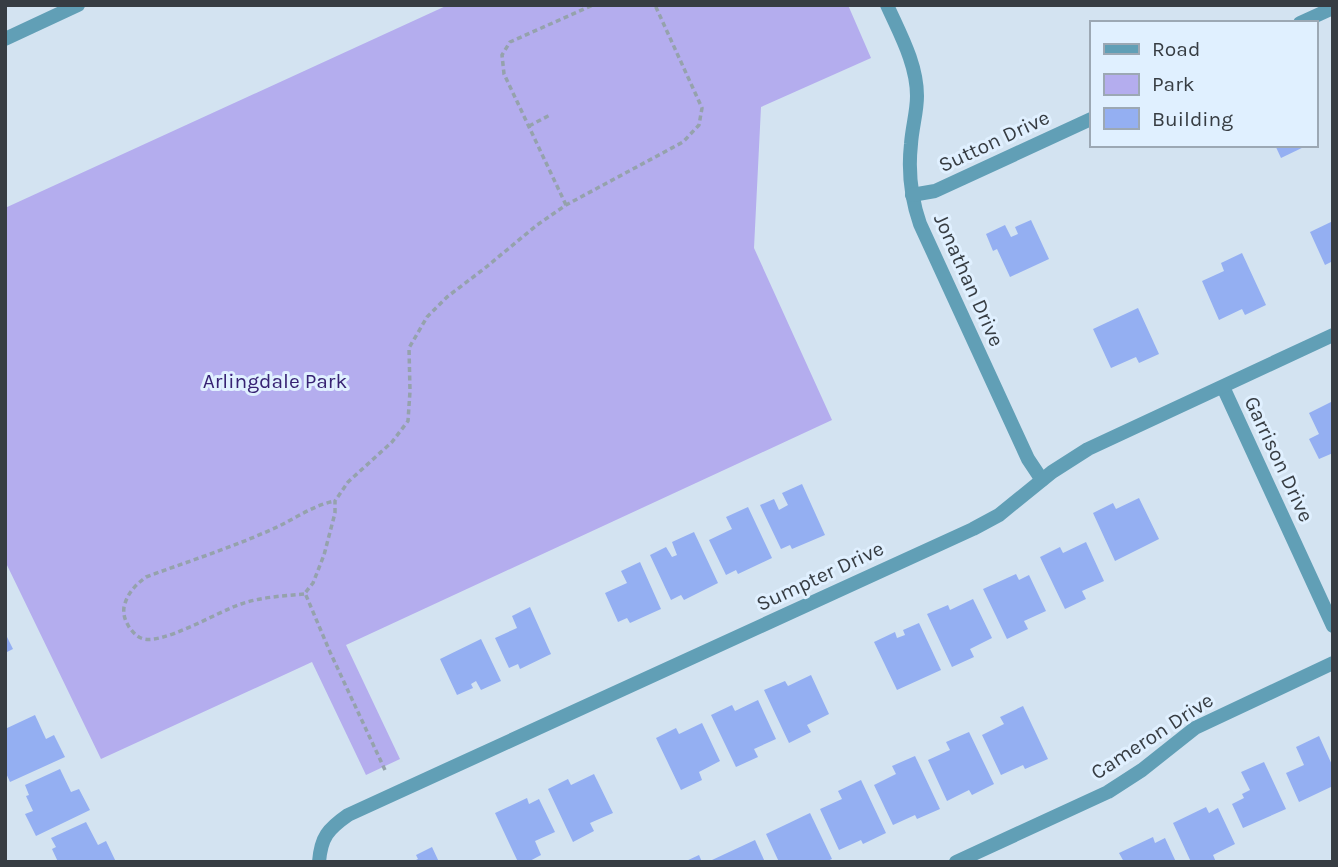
<svg xmlns="http://www.w3.org/2000/svg" width="1338" height="867" viewBox="0 0 1338 867" font-family="Karla,sans-serif">
<style>
.green{fill:#b4adee}
.building{fill:#94aff2}
.lines{fill:none;stroke-linecap:round;stroke-linejoin:round}
.path{stroke:#95a2ac;stroke-width:3.5;stroke-dasharray:5 3.5;stroke-linecap:butt}
.street{stroke:#619fb6;stroke-width:14}
.labels{text-anchor:middle;stroke-width:6;stroke-linejoin:round;paint-order:stroke}
.street-label{font-size:21px;fill:#373d43;stroke:#e0f0ff}
.park-label{font-size:21px;fill:#372273;stroke:#e0f0ff}
</style>
<rect width="100%" height="100%" fill="#d3e3f1"/>
<path class="green" d="M448,5H848L871,58L761,107L754,248L832,420L346,645L400,759L366,775L312,662L101,759L5,561V208Z"/>
<g class="building">
<path d="M1275,145H1308L1281,158Z"/>
<path d="M1031,220L1049,259L1010,277L997,249L993,251L986,234L1005,225L1011,237L1018,234L1015,227Z"/>
<path d="M1333,221V261L1325,265L1310,232Z"/>
<path d="M1242,253L1266,305L1245,315L1242,309L1219,320L1202,281L1224,271L1221,263Z"/>
<path d="M1138,308L1159,354L1139,363L1136,357L1111,368L1093,329Z"/>
<path d="M1333,401V453L1319,459L1309,439L1319,434L1309,413Z"/>
<path d="M802,484L825,535L792,549L790,545L781,549L760,505L774,499L779,510L788,505L782,493Z"/>
<path d="M1139,498L1159,539L1115,561L1093,513L1113,503L1116,509Z"/>
<path d="M748,507L772,558L738,574L736,570L726,575L709,540L732,529L726,517Z"/>
<path d="M694,532L718,583L684,600L681,595L671,600L650,555L666,547L672,557L677,555L672,542Z"/>
<path d="M1086,542L1104,581L1082,591L1086,599L1065,609L1040,557L1060,547L1063,553Z"/>
<path d="M640,562L661,609L630,623L627,618L618,622L605,593L627,583L621,571Z"/>
<path d="M1016,574L1019,580L1029,575L1046,611L1024,621L1028,629L1007,639L983,589Z"/>
<path d="M973,599L992,638L970,649L974,657L952,667L927,614L948,605L950,610Z"/>
<path d="M530,607L551,654L520,669L518,664L509,668L495,638L517,628L512,616Z"/>
<path d="M919,623L941,670L897,690L874,642L895,632L897,638L905,635L903,630Z"/>
<path d="M5,633L13,649L5,653Z"/>
<path d="M481,639L501,681L481,690L476,681L471,684L473,688L457,695L440,659Z"/>
<path d="M811,675L829,714L807,725L811,732L789,743L764,690L785,681L788,686Z"/>
<path d="M758,700L776,739L754,749L758,757L736,767L711,715L732,705L735,711Z"/>
<path d="M1023,706L1048,759L1025,769L1023,765L1001,775L982,735L1004,724L1000,717Z"/>
<path d="M35,715L46,739L54,735L65,757L10,782L5,771V758L7,757L5,752V729Z"/>
<path d="M702,723L720,761L699,772L702,780L681,790L656,738L676,728L679,734Z"/>
<path d="M969,732L994,784L972,795L969,790L947,801L928,760L950,750L946,742Z"/>
<path d="M1319,736L1333,767V786L1299,802L1286,773L1304,765L1296,747Z"/>
<path d="M915,756L940,809L917,819L915,815L893,825L874,785L896,774L892,766Z"/>
<path d="M1264,762L1286,809L1243,828L1232,804L1244,798L1242,794L1250,790L1241,772Z"/>
<path d="M60,769L71,792L79,789L90,810L36,836L25,814L33,811L26,796L29,795L25,785Z"/>
<path d="M594,774L613,813L590,823L594,831L573,842L548,789L568,779L571,785Z"/>
<path d="M861,780L886,833L863,844L861,840L839,850L820,809L842,799L838,791Z"/>
<path d="M527,798L529,804L539,799L555,832L535,841L541,855L528,862H518L495,813Z"/>
<path d="M1206,807L1209,813L1218,808L1235,844L1213,855L1216,862H1191L1173,823Z"/>
<path d="M810,813L832,859L825,862H779L766,834Z"/>
<path d="M86,822L98,845L106,841L116,862H58L52,849L56,847L51,838Z"/>
<path d="M1153,837L1155,843L1165,838L1176,862H1124L1119,853Z"/>
<path d="M755,840L765,862H713L712,860Z"/>
<path d="M432,847L439,862H412L418,859L416,855Z"/>
<path d="M699,855L702,862H684Z"/>
</g>
<g class="lines">
<g class="path">
<path d="M529,126L550,115"/>
<path d="M566,205L504,74L502,55L510,42L593,5"/>
<path d="M304,594C283,596 261,597 241,604C219,611 160,647 141,638C136,636 132,631 129,627C125,620 123,615 124,607C127,594 135,585 146,577C189,561 234,547 277,527C296,518 314,505 335,501"/>
<path d="M385,770L330,652L305,593L313,583L324,555L335,513V501L348,482L392,442L408,421L410,391L409,348L427,317L447,297L485,268L537,225L566,205L683,142L699,125L702,108L655,5"/>
</g>
<g class="street">
<path d="M887,5C900,34 917,64 917,96C917,112 912,128 911,144C908,171 911,198 920,224L1028,459L1042,480"/>
<path d="M1300,23L1333,8"/>
<path d="M5,39L78,5"/>
<path d="M912,195L935,191L1091,119"/>
<path d="M1223,387L1333,626"/>
<path d="M319,862C321,837 328,829 348,815L973,529L999,515L1052,472L1088,449L1333,335"/>
<path d="M956,862L1108,792L1142,770L1195,728L1333,663"/>
</g>
</g>
<g class="labels">
<g class="street-label">
<text transform="translate(994 141) rotate(-25)" y="7">Sutton Drive</text>
<text transform="translate(969 280) rotate(66)" y="7">Jonathan Drive</text>
<text transform="translate(1279 459) rotate(65)" y="7">Garrison Drive</text>
<text transform="translate(820 576) rotate(-25)" y="7">Sumpter Drive</text>
<text transform="translate(1152 736) rotate(-33)" y="7">Cameron Drive</text>
</g>
<g class="park-label">
<text x="275" y="388">Arlingdale Park</text>
</g>
</g>
<rect width="1338" height="867" fill="none" stroke="#373d43" stroke-width="14"/>
<rect x="1090" y="21" width="228" height="126" fill="#e0f0ff" stroke="#9ca8b4" stroke-width="2"/>
<rect x="1104" y="44" width="35" height="10" fill="#619fb6" stroke="#9ca8b4" stroke-width="2"/>
<text x="1152" y="56" font-size="21" fill="#373d43">Road</text>
<rect x="1104" y="74" width="35" height="21" fill="#b4adee" stroke="#9ca8b4" stroke-width="2"/>
<text x="1152" y="91" font-size="21" fill="#373d43">Park</text>
<rect x="1104" y="108" width="35" height="21" fill="#94aff2" stroke="#9ca8b4" stroke-width="2"/>
<text x="1152" y="126" font-size="21" fill="#373d43">Building</text>
</svg>
